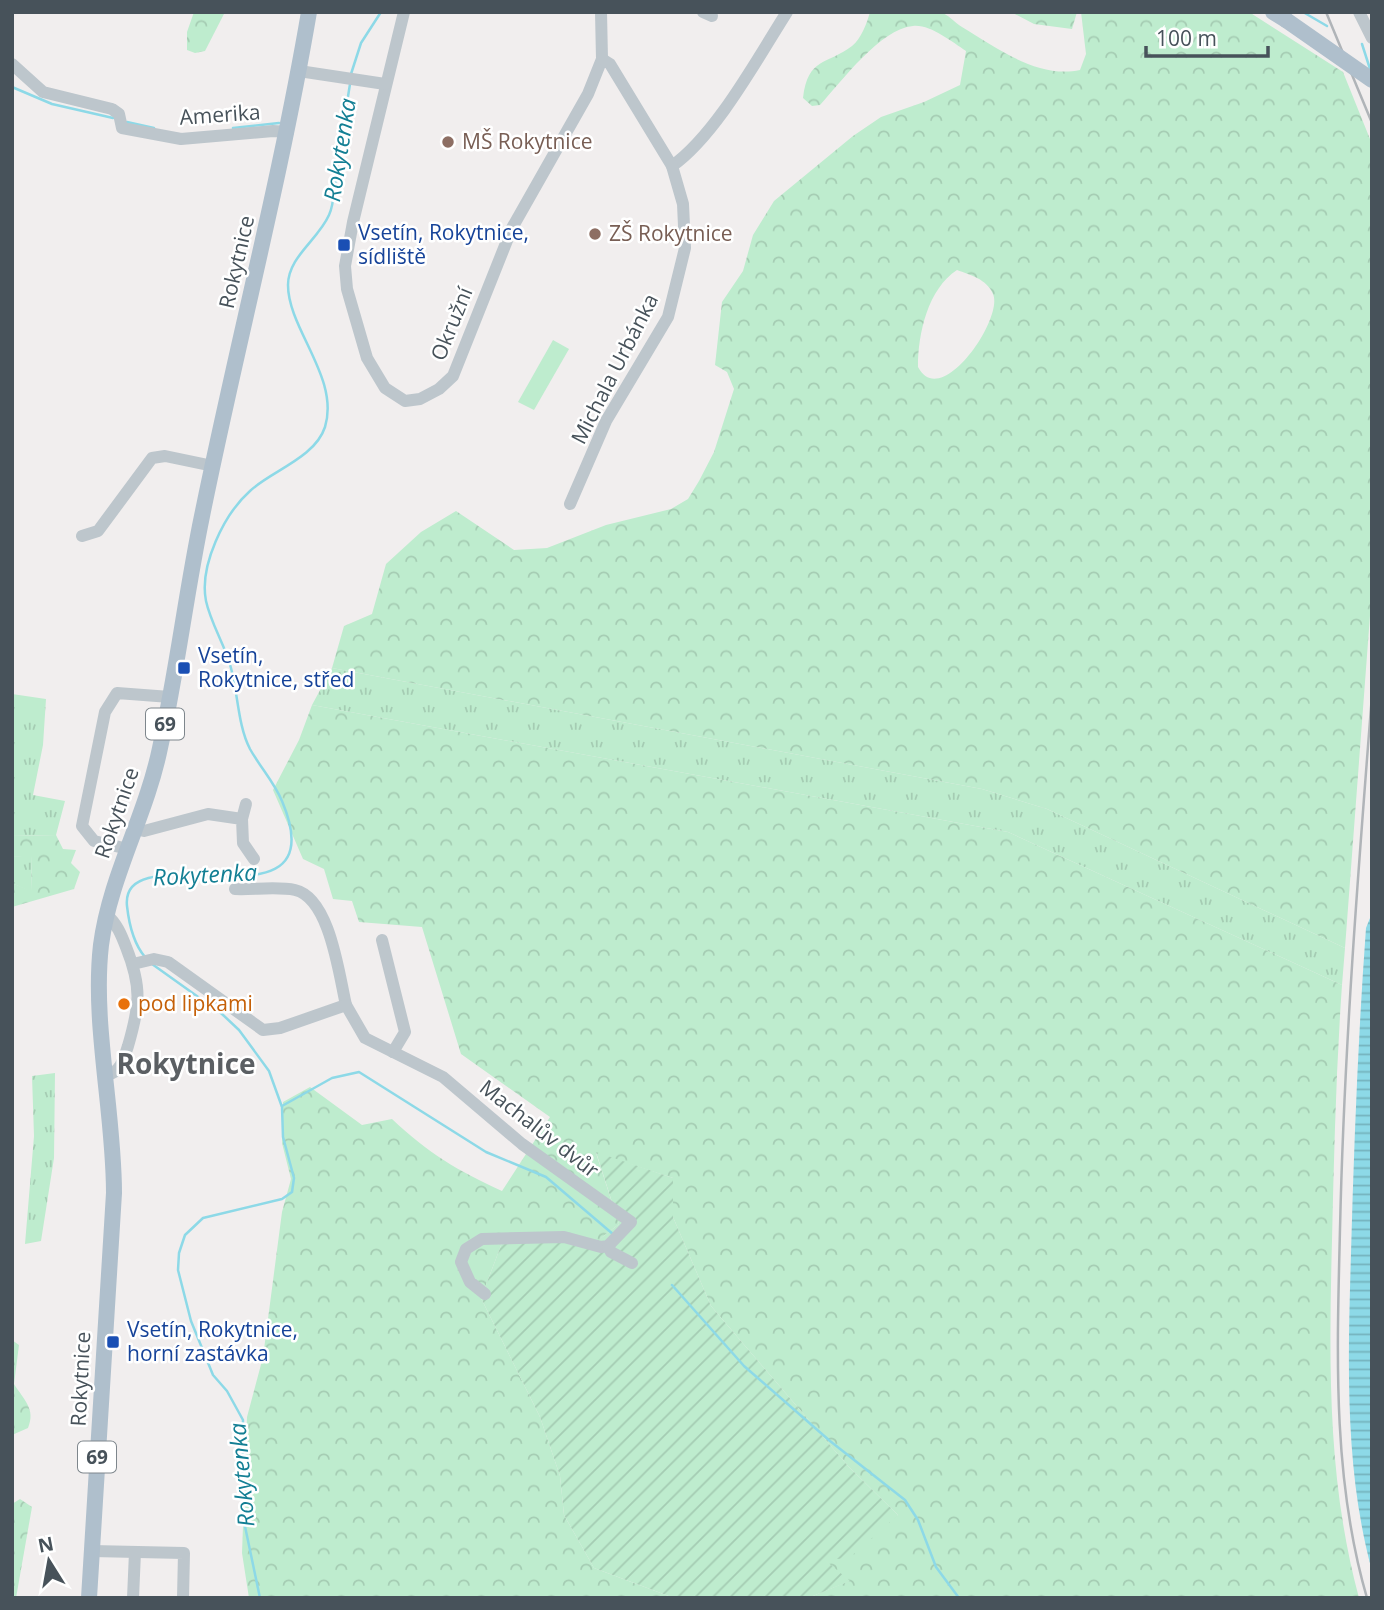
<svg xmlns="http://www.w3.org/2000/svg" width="1384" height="1610" viewBox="0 0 1384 1610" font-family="'Open Sans',sans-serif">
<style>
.grass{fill:url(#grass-tufts)}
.forest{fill:url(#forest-crowns);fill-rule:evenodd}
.garden{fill:url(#garden-furrows)}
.pitch{fill:#beecce}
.water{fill:url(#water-rules)}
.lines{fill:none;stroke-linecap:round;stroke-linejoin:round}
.stream{stroke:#8dd9e7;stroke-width:2.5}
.minor{stroke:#bdc6cc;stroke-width:12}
.major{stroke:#afbfcc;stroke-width:16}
.rail{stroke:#b0b4b8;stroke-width:2.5}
.major-bridge{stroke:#afbfcc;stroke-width:16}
.education-dot{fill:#8d6e63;stroke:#fff;stroke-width:2.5}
.transit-dot{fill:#1a4fb4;stroke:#fff;stroke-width:2.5}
.food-dot{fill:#e8710a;stroke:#fff;stroke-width:2.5}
.labels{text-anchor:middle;stroke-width:5;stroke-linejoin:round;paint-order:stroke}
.shield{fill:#fff;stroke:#7e868c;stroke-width:2}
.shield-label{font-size:19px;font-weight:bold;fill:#47525a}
.street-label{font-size:21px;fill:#47525a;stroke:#fff}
.education-label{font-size:21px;fill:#785e54;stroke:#fff;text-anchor:start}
.transit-label{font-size:21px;fill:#164399;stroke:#fff;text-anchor:start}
.food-label{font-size:21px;fill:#c56008;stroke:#fff;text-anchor:start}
.water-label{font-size:23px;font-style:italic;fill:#137f94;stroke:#fff}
.district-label{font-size:28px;font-weight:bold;fill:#5b5f63;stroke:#fff}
</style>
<defs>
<pattern id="grass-tufts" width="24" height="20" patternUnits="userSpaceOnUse" patternTransform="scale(1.75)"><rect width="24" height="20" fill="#beecce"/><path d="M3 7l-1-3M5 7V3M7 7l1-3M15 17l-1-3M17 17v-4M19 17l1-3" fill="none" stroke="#a5ccb3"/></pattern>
<pattern id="forest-crowns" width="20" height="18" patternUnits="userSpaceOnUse" patternTransform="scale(1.75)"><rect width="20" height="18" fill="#beecce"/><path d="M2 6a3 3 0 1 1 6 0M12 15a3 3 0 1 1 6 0" fill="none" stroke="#a5ccb3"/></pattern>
<pattern id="garden-furrows" width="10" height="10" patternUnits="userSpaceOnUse" patternTransform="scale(1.75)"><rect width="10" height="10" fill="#beecce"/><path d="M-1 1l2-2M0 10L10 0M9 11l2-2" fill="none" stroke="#a5ccb3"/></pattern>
<pattern id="water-rules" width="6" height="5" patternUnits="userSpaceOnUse" patternTransform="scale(1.75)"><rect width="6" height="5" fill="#8dd9e7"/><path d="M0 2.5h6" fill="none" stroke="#75b3be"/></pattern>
</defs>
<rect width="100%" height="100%" fill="#f1eeee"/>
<g class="grass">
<path d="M332,668L982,789L1047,809L1345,948L1342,985L1008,832L312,705Z"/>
<path d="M12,694L46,699L43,745L33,795L65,801L56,835L12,836Z"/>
<path d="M32,855L31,892L12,883V857Z"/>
<path d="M55,1073L54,1158L41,1241L25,1244L34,1136L32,1076Z"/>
</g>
<g class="forest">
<path d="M194,12H225L205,51L195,53L187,50V32Z"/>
<path d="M870,12C892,12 919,8 940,12C948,14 955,23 962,27C997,48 1038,79 1080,70L1086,54L1081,12H1249L1343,72L1372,144V589L1345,948L1047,809L982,789L332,668L344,626L372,614L386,564L421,532L456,511L514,550L547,548L606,525L671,509L688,499L699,481L714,452L734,389L727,372L715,365L722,302L743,271L753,235L774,201L853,136L881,117L924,102L960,85L966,51C952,42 930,24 913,26C880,29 842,81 820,105L812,106L803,98C808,57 827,65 852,46C861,39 867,23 870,12ZM957,270C970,275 987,279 993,294C1004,318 941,411 918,367C918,333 928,289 957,270Z"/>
<path d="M1011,12H1077L1072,29L1034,24Z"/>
<path d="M312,705L1008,832L1342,985C1336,1070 1334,1155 1332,1240C1329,1360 1327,1480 1359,1598H808L849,1581L824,1560L898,1515L848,1466L711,1306L673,1217V1178L596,1153L619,1224L596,1242L505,1235L481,1298L540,1417L560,1476L564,1515L594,1568L674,1598H249L242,1553L247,1417L263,1357L282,1212L291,1179L282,1143L283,1102L310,1087L362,1125L392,1119C428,1153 458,1171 502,1191L550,1117L461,1054L422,927L359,922L352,901L333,899L324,869L303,859L273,790L299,740Z"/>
<path d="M56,835L63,849L76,850L71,863L80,872L74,889L12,907V883L31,891L32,856L12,857V836Z"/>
<path d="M12,1340L19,1345L14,1384C24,1400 36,1409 28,1428L12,1435Z"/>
<path d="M20,1499L32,1507L16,1598H12V1504Z"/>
</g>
<path class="garden" d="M596,1152L673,1178V1217L711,1306L848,1466L898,1515L849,1558L825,1560L850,1581L808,1598H674L594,1568L564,1515L560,1476L540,1417L481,1298L505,1235L596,1242L619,1224Z"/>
<path class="pitch" d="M553,340L569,349L534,410L518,402Z"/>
<path class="water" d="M1372,913V1571C1344,1468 1348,1359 1351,1253C1354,1145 1358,1037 1366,928Z"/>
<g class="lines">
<g class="stream">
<path d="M1303,12L1327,26"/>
<path d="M1362,44L1370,69"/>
<path d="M351,74L361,43L381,12"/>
<path d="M12,87L52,104L113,118"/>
<path d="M127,122L154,128"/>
<path d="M233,128L279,123"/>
<path d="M145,957C133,943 129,924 127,906C119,829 340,939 282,801C274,782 260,767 250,749C238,726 238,694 231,668C225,645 211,624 206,601C199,566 224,514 250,491C271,471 315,458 325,427C340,378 288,329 288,285C288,257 318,240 329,215C334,205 334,189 336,177C340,146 345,115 350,84"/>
<path d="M152,964L222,1014L239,1030L269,1071L282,1107L283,1137L294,1178L292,1192L282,1199L203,1218L185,1235L179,1253L178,1270L191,1321L213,1375L227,1391L243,1420L242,1512L260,1598"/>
<path d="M282,1106L332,1078L359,1072L486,1152L546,1177L614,1235"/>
<path d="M672,1285L744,1366L830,1441L905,1500L918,1520L936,1567L959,1598"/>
</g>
<g class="minor">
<path d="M404,12L353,222L345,266L347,289L367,358L385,388L405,401L420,399L439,389L453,376L512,228L588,94L602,59L601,12"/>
<path d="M703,12L712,16"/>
<path d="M1359,12L1372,38"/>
<path d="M12,64L43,92L112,109L119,114L122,128L181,139L273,131L288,132"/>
<path d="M299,71L385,84"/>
<path d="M672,166C716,135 757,59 787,12"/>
<path d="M570,504L606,421L668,317L685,248L683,204L672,166L610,64L602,59"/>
<path d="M82,536L98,531L152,458L165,456L213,466"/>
<path d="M242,819L246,804"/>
<path d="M135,829L144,831L208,814L242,819L243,843L254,859"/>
<path d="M128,849L94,841L82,826L105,712L117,693L170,697"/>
<path d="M235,889C253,890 277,886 295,890C330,898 339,975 346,1005"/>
<path d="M107,915C117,924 121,934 126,947C142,987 140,1005 128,1046C124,1058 121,1072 107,1075"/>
<path d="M382,940L405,1032L393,1052"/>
<path d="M133,964L154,959L168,962L263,1030L280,1028L346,1005L365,1038L443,1077L522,1144L631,1222L608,1246L601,1247L564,1237L482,1239L466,1249L461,1262L470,1282L485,1294"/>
<path d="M608,1246L611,1252L632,1263"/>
<path d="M92,1551L184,1553L183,1598"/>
<path d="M133,1598L135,1552"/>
</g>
<g class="major">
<path d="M1273,12L1286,20"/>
<path d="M89,1598L114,1193C114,1112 92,1023 101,945C110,876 146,816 160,748C177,671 186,593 202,516C236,348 280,182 309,12"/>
</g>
<g class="rail">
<path d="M1326,12L1372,123"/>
<path d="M1367,1598C1332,1478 1337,1353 1340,1229C1344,1051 1358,873 1372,695"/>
</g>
<path class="major-bridge" d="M1286,20L1372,80"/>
</g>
<g class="education-dot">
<circle cx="448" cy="142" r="7"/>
<circle cx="595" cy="234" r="7"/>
</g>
<g class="transit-dot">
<rect x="337" y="238" width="14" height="14" rx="3.5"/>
<rect x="177" y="661" width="14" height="14" rx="3.5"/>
<rect x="106" y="1335" width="14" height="14" rx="3.5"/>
</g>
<circle class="food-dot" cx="124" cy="1004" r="7"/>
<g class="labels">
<g class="shield">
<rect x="146" y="708.5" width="38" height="31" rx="5"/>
<rect x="78" y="1441.5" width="38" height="31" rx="5"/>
</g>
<g class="shield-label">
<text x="165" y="731">69</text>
<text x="97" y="1464">69</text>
</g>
<g class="street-label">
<text transform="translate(220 115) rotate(-4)" y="7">Amerika</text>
<text transform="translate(237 262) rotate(-77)" y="7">Rokytnice</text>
<text transform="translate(452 324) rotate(-68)" y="7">Okružní</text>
<text transform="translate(615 369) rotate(-63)" y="7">Michala Urbánka</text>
<text transform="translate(117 813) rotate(-71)" y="7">Rokytnice</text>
<text transform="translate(539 1129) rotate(38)" y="7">Machalův dvůr</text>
<text transform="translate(81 1379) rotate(-87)" y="7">Rokytnice</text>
</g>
<g class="education-label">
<text x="462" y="149">MŠ Rokytnice</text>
<text x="609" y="241">ZŠ Rokytnice</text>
</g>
<g class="transit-label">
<text x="358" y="240">Vsetín, Rokytnice,<tspan x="358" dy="24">sídliště</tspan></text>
<text x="198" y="663">Vsetín,<tspan x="198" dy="24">Rokytnice, střed</tspan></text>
<text x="127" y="1337">Vsetín, Rokytnice,<tspan x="127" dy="24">horní zastávka</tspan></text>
</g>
<g class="food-label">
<text x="138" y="1011">pod lipkami</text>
</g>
<g class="water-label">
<text transform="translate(340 150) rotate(-81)" y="8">Rokytenka</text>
<text transform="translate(205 875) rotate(-3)" y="8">Rokytenka</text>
<text transform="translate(242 1475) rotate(-95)" y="8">Rokytenka</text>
</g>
<g class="district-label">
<text x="186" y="1074">Rokytnice</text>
</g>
</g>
<rect width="1384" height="1610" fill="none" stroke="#47525a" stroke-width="28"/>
<g transform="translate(49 1561) rotate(349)" stroke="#ffffff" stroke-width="5" paint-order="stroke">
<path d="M0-5L12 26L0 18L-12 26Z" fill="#47525a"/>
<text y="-10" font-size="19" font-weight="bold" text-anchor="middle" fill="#47525a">N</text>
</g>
<path d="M1146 46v10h122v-10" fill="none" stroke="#47525a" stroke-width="3.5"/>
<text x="1156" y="46" font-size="21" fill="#47525a" stroke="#ffffff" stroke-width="5" paint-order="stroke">100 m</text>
</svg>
